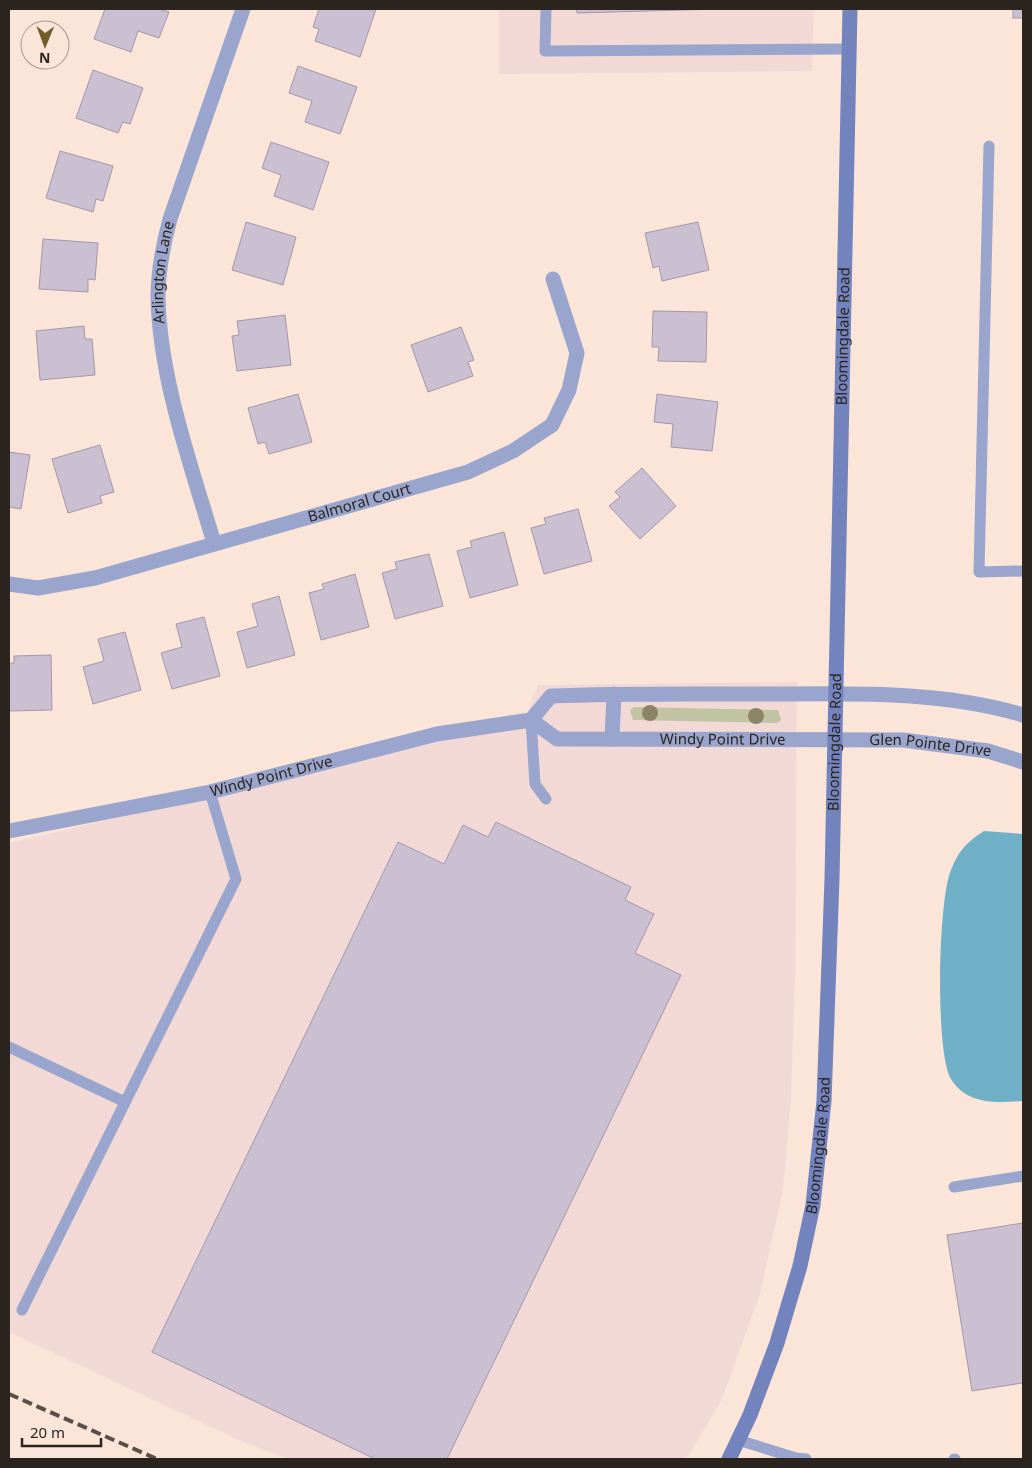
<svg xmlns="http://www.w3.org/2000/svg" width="1032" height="1468" viewBox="0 0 1032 1468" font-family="'Noto Sans',sans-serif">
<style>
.commercial{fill:#f3d9d6}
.green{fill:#c0c4a2}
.water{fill:#70b0c6}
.building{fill:#cbbfd2;stroke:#a397aa}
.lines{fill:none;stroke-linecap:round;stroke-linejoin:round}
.lane{stroke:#99a5cd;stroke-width:11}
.street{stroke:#99a5cd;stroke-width:15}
.secondary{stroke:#7283bd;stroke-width:15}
.rail{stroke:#5a4f48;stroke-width:4;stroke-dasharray:10 5;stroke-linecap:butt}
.tree{fill:#8c8466}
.labels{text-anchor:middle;stroke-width:4.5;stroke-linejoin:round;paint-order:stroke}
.street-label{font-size:15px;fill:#2c241f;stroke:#fbe5d8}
</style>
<rect width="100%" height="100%" fill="#fbe5d8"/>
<g class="commercial">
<path d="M499,9H814L812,71L499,74Z"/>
<path d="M797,682L795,977L791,1099L783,1189L760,1294L721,1402L686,1459H288L245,1443L9,1332V843L524,722L538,685Z"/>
</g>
<path class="green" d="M634,707L778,710L781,720L777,723L633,720L630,710Z"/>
<path class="water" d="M984,831L1023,834V1101C997,1103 967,1105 951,1079C935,1052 938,900 951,870C959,850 967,842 984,831Z"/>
<g class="building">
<path d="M105,9H159L169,12L159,38L138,31L131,52L94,39Z"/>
<path d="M319,9H376L360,57L315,41L319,29L313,27Z"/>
<path d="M577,9H719L577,13Z"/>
<rect x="1013" y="9" width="10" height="9"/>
<path d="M298,66L357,87L340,134L305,122L312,101L289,93Z"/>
<path d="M93,70L143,88L130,124L123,122L118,133L76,118Z"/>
<path d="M271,142L329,162L313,210L274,196L281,175L262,168Z"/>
<path d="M60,151L113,166L103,201L96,199L93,212L46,198Z"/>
<path d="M246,222L296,237L283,285L232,270Z"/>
<path d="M698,222L709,270L662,281L659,266L653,268L645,233Z"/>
<path d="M43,239L98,243L95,280L88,279V292L39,289Z"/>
<path d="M653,311L707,312L706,362L658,361L659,347H652Z"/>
<path d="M285,315L291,365L237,371L232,336L239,335L237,321Z"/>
<path d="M84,326L85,339H92L95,375L40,380L36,331Z"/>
<path d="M461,327L474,360L468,362L473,376L428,392L411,345Z"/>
<path d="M298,394L312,442L269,454L265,442L258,444L248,408Z"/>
<path d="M657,394L718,402L712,451L671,447L673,424L654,422Z"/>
<path d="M100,445L114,492L100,496L102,503L68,513L52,459Z"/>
<path d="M9,452L30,455L21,509L9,507Z"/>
<path d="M642,468L676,506L640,539L609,506L620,497L615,492Z"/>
<path d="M578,509L592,561L544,574L531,528L546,524L544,518Z"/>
<path d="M504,532L518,585L470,598L457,551L472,547L470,541Z"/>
<path d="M429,554L443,606L395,619L382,573L397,569L395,562Z"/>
<path d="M355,574L369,627L321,640L309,593L324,589L322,584Z"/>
<path d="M279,596L295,655L247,668L237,632L258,626L252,604Z"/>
<path d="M204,617L220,676L172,689L161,653L182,647L176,624Z"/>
<path d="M125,632L141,690L93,704L83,667L104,661L98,639Z"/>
<path d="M51,655L52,710L9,711V663H14V656Z"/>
<path d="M496,822L631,887L625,900L654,914L635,953L681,975L447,1459H375L152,1352L398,842L444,864L463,825L488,837Z"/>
<path d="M1023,1223V1388L1022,1383L972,1391L947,1235Z"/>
</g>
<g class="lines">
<g class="lane">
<path d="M546,9L545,51L849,49"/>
<path d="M989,146L979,572L1023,571"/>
<path d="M531,720L535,784L546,799"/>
<path d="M9,1047L125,1102"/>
<path d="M954,1187L1023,1176"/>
<path d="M22,1310L236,879L210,792"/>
<path d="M738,1440L796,1458L806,1459"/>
<path d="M954,1459H955"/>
</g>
<g class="street">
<path id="s1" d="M214,543C191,465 160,380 158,298C158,271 163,245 170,219L243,9"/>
<path id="s2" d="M9,584L38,588L95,578L468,472L513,451L552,425L569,390L577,353L553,279"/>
<path d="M531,720L551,696C622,693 693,694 764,694C850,694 939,690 1023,715"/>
<path d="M612,739L614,694"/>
<path id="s3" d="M9,831L210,792L437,734L531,720L557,739L903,740L988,751L1023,762"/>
</g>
<path class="secondary" id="s4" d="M729,1459L750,1415L777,1343L800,1266L813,1205L824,1101L832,879L850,9"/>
<path class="rail" d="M9,1394L157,1459"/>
</g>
<g class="tree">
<circle cx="650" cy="713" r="8"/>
<circle cx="756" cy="716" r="8"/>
</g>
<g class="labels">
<g class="street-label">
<text dy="5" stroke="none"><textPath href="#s1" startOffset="278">Arlington Lane</textPath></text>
<text dy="5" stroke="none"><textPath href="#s4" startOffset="1138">Bloomingdale Road</textPath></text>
<text dy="5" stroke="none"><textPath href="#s2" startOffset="362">Balmoral Court</textPath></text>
<text dy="5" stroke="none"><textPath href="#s3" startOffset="732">Windy Point Drive</textPath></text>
<text dy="5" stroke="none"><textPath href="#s4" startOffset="732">Bloomingdale Road</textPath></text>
<text dy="5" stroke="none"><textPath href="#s3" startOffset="940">Glen Pointe Drive</textPath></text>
<text dy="5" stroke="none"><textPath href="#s3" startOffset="268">Windy Point Drive</textPath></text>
<text dy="5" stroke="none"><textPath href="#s4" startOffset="328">Bloomingdale Road</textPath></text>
</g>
</g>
<rect width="1032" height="1468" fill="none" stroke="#2c241f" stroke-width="20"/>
<g transform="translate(45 45) rotate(181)"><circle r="24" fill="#fbe5d8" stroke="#a8988e"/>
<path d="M0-4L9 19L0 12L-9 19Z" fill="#755c2d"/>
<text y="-8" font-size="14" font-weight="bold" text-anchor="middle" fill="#2c241f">N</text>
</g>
<path d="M22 1438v8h79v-8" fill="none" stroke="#2c241f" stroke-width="2.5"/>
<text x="30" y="1438" font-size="15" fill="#2c241f" stroke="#fbe5d8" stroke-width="4" paint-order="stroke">20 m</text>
</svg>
